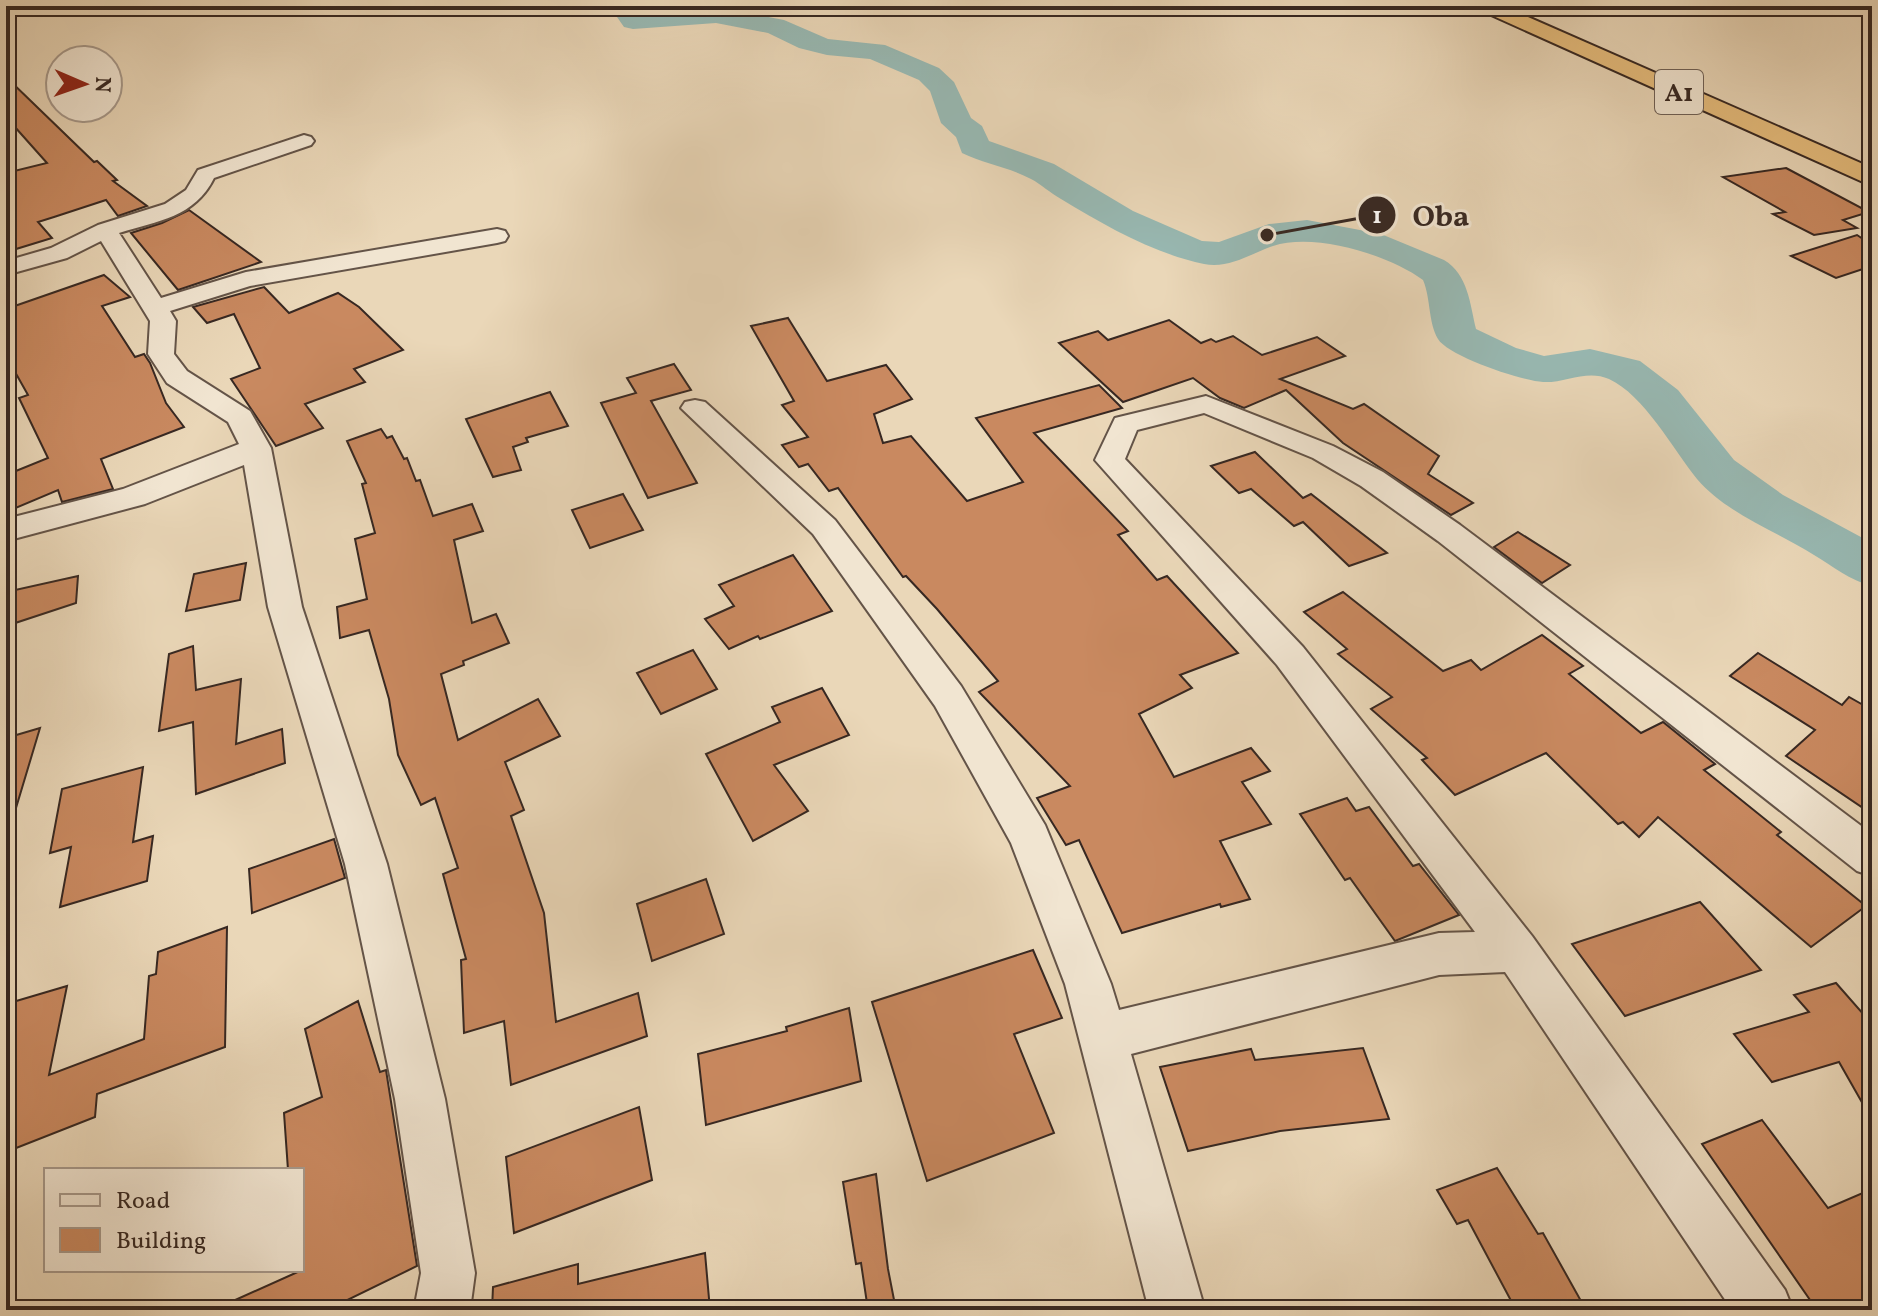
<svg xmlns="http://www.w3.org/2000/svg" width="1878" height="1316" viewBox="0 0 1878 1316" font-family="Vollkorn,serif">
<style>
.lines{fill:none;stroke-linecap:round;stroke-linejoin:round}
.river{fill:#98b9b3;fill-rule:evenodd}
.building{fill:#c98960;stroke:#372822;stroke-width:2}
.minor-casing{stroke:#645448;stroke-width:4}
.trunk-casing{stroke:#372822;stroke-width:4}
.minor{fill:#f1e5d1;fill-rule:evenodd}
.trunk{fill:#e5bc7c;fill-rule:evenodd}
.labels{text-anchor:middle;stroke-width:6;stroke-linejoin:round;paint-order:stroke}
.shield{fill:#f1e5d1;stroke:#6f6156;stroke-width:2}
.shield-label{font-size:26px;font-weight:bold;fill:#372822}
.leader{fill:none;stroke:#372822;stroke-width:3}
.callout-dot{fill:#372822;stroke:#f1e5d1;stroke-width:3}
.mark-label{font-size:24px;text-anchor:middle;font-weight:bold;fill:#fff}
.callout-label{font-size:30px;text-anchor:middle;font-weight:bold;fill:#372822;stroke:#f1e5d1;stroke-width:6;stroke-linejoin:round;paint-order:stroke}
</style>
<rect width="100%" height="100%" fill="#ead7b8"/>
<filter id="stains"><feTurbulence type="fractalNoise" baseFrequency=".0025" numOctaves="4"/><feColorMatrix values="0 0 0 0 .2 0 0 0 0 .09 0 0 0 0 .02 0 0 0 .5 -.17"/></filter>
<radialGradient id="worn" r=".72"><stop offset=".6" stop-color="#630" stop-opacity="0"/><stop offset="1" stop-color="#630" stop-opacity=".3"/></radialGradient>
<g class="lines">
<path class="river" d="M629,6H659L655,12L716,7L784,20L828,39L885,45L939,68L954,82L971,118L982,126L989,141L1054,164L1133,211L1202,241L1219,242L1269,224L1307,220L1381,234L1444,260C1468,274 1470,304 1476,329L1516,348L1544,356L1590,349L1640,361L1678,390L1734,460L1783,495L1872,543V586C1849,580 1834,567 1814,555C1776,531 1727,514 1697,479C1673,449 1644,395 1609,379C1587,369 1566,383 1543,382C1522,381 1448,356 1438,339C1428,322 1431,299 1423,280C1389,255 1315,232 1273,246C1250,254 1229,269 1204,264C1152,253 1106,226 1061,199C1050,193 1041,184 1031,179C1009,167 984,164 962,153L956,137L941,123L930,91L919,80L870,59L827,55L799,48L768,33L716,23L633,29L624,27L617,17Z"/>
</g>
<g class="building">
<path d="M6,77L94,162L97,161L117,180L113,181L147,206L118,216L106,200L54,217L38,222L52,238L16,249L6,237V173L47,163L6,117Z"/>
<path d="M1786,168L1869,212L1843,220L1857,228L1814,235L1773,214L1785,212L1723,177Z"/>
<path d="M189,210L261,262L178,290L131,233L162,223Z"/>
<path d="M1857,235L1872,245V266L1836,278L1791,256Z"/>
<path d="M104,275L130,297L102,306L135,357L144,354L150,363L166,403L184,427L101,459L113,489L62,502L58,490L6,512V475L48,458L19,398L28,395L6,356V309Z"/>
<path d="M264,287L289,313L338,293L359,307L403,350L354,369L365,382L305,404L323,428L276,446L231,379L260,368L234,314L207,323L193,307Z"/>
<path d="M788,318L827,381L886,365L912,399L874,414L883,443L911,436L967,501L1023,482L976,418L1099,385L1122,408L1034,433L1128,531L1118,535L1157,580L1167,576L1238,653L1180,675L1192,688L1139,714L1174,777L1251,748L1270,771L1242,782L1271,824L1220,841L1250,899L1221,907L1220,904L1122,933L1079,840L1066,845L1037,798L1070,786L979,692L998,681L937,609L906,576L903,577L838,488L829,491L808,464L799,467L782,445L808,437L782,405L794,401L751,326Z"/>
<path d="M1169,320L1201,343L1211,339L1216,342L1233,336L1262,355L1317,337L1345,356L1280,379L1353,409L1364,404L1439,456L1428,474L1473,503L1451,515L1343,443L1286,390L1244,408L1220,398L1193,378L1123,402L1059,343L1098,331L1108,340Z"/>
<path d="M674,364L691,390L651,401L697,483L648,498L601,403L636,393L627,378Z"/>
<path d="M550,392L568,426L526,438L528,442L513,447L521,470L493,477L466,419Z"/>
<path d="M381,429L387,438L392,436L404,459L407,458L416,481L420,480L433,516L472,504L483,531L454,540L472,623L496,614L509,643L463,661L464,665L441,674L458,740L538,699L560,736L505,762L524,810L511,816L544,913L556,1022L638,993L647,1036L511,1085L504,1021L464,1033L461,960L466,959L443,874L458,868L435,798L421,805L398,755L389,699L369,630L340,638L337,607L367,599L355,539L375,533L362,484L366,483L347,441Z"/>
<path d="M1255,452L1303,498L1311,494L1387,553L1349,566L1303,522L1294,526L1251,489L1239,493L1211,466Z"/>
<path d="M623,494L643,530L590,548L572,510Z"/>
<path d="M1518,532L1570,565L1542,583L1494,547Z"/>
<path d="M793,555L832,611L760,639L758,636L729,649L705,619L734,606L719,585Z"/>
<path d="M246,563L240,600L186,611L194,574Z"/>
<path d="M78,576L76,603L6,626V592Z"/>
<path d="M1343,592L1443,671L1471,660L1481,670L1542,635L1583,666L1569,674L1641,733L1663,722L1715,764L1704,770L1781,832L1777,835L1866,906L1811,947L1658,817L1639,837L1623,822L1618,824L1546,753L1455,795L1422,760L1427,758L1371,709L1392,697L1338,654L1347,649L1304,612Z"/>
<path d="M193,646L196,690L241,679L236,744L282,729L285,763L196,794L193,722L159,731L169,654Z"/>
<path d="M693,650L717,689L661,714L637,673Z"/>
<path d="M1758,653L1842,705L1849,697L1872,710V814L1786,756L1815,730L1730,676Z"/>
<path d="M822,688L849,735L774,765L808,811L753,841L706,754L780,722L772,707Z"/>
<path d="M40,728L13,818L6,817V738Z"/>
<path d="M143,767L133,842L153,836L147,881L60,907L71,847L50,853L62,789Z"/>
<path d="M1347,798L1356,811L1369,807L1413,866L1419,864L1459,915L1395,941L1350,878L1345,880L1300,814Z"/>
<path d="M334,839L345,878L252,913L249,869Z"/>
<path d="M706,879L724,934L652,961L637,904Z"/>
<path d="M1700,902L1761,970L1625,1016L1572,944Z"/>
<path d="M227,927L225,1047L97,1094L95,1117L6,1152V1004L67,986L49,1075L144,1039L149,976L156,974L158,952Z"/>
<path d="M1033,950L1062,1018L1014,1034L1054,1133L927,1181L872,1002Z"/>
<path d="M1836,983L1872,1024V1120L1839,1062L1772,1082L1734,1034L1809,1012L1794,995Z"/>
<path d="M358,1001L380,1072L386,1070L417,1266L327,1310H213L302,1270V1170H288L284,1113L322,1097L305,1029Z"/>
<path d="M849,1008L861,1081L706,1125L698,1054L787,1031L786,1027Z"/>
<path d="M1363,1048L1389,1119L1280,1131L1188,1151L1160,1067L1251,1049L1255,1060Z"/>
<path d="M639,1107L652,1180L514,1233L506,1157Z"/>
<path d="M1762,1120L1828,1208L1872,1189V1310H1817L1702,1144Z"/>
<path d="M1497,1168L1538,1234L1543,1233L1586,1310H1516L1468,1220L1457,1224L1437,1190Z"/>
<path d="M876,1174L888,1269L896,1310H868L861,1263L856,1264L843,1182Z"/>
<path d="M705,1253L710,1310H492L493,1287L578,1264V1284Z"/>
</g>
<g class="lines">
<g class="minor-casing">
<g id="minor">
<path d="M304,135L311,137L314,141L311,145L214,178C195,217 158,221 119,233L161,298L246,272L497,229L505,231L508,236L505,241L497,243L250,286L170,311L176,321L174,354L187,371L250,411L271,448L302,607L387,864L445,1099L475,1273L470,1310H414L421,1273L395,1099L345,864L268,607L244,465L145,504L6,541V519L123,489L239,444L228,422L167,383L148,354L150,321L101,241L67,258L6,275V261L51,248L98,225L165,204L186,190L198,170Z"/>
<path d="M1206,396L1333,446L1383,472L1460,525L1872,834V876L1857,871L1438,541L1361,486L1313,458L1204,413L1137,430L1125,459L1303,647L1532,936L1785,1290L1793,1310H1732L1505,972L1439,975L1131,1054L1205,1310H1149L1065,984L1011,843L935,706L813,534L681,408L685,402L695,400L705,402L835,520L961,686L1045,825L1111,984L1119,1010L1439,933L1475,932L1277,665L1095,460L1115,418Z"/>
</g>
</g>
<g class="trunk-casing">
<path id="trunk" d="M1477,6H1503L1872,168V186L1480,10Z"/>
</g>
<use href="#minor" class="minor"/>
<use href="#trunk" class="trunk"/>
</g>
<g class="labels">
<rect class="shield" x="1655" y="70" width="48" height="44" rx="6"/>
<g class="shield-label">
<text x="1679" y="101">A1</text>
</g>
</g>
<path class="leader" d="M1267 235L1377 215"/>
<g class="callout-dot">
<circle cx="1267" cy="235" r="8"/>
<circle cx="1377" cy="215" r="20"/>
</g>
<g class="mark-label">
<text x="1377" y="223">1</text>
</g>
<g class="callout-label">
<text x="1441" y="226">Oba</text>
</g>
<rect width="1878" height="1316" fill="none" stroke="#ead7b8" stroke-width="32"/>
<rect x="8" y="8" width="1862" height="1300" fill="none" stroke="#372822" stroke-width="4"/>
<rect x="16" y="16" width="1846" height="1284" fill="none" stroke="#372822" stroke-width="2"/>
<rect x="44" y="1168" width="260" height="104" fill="#f1e5d1" stroke="#a7998b" stroke-width="2"/>
<rect x="60" y="1194" width="40" height="12" fill="#f1e5d1" stroke="#a7998b" stroke-width="2"/>
<text x="116" y="1208" font-size="24" fill="#372822">Road</text>
<rect x="60" y="1228" width="40" height="24" fill="#c98960" stroke="#a7998b" stroke-width="2"/>
<text x="116" y="1248" font-size="24" fill="#372822">Building</text>
<g transform="translate(84 84) rotate(92)"><circle r="38" fill="#f1e5d1" stroke="#a7998b" stroke-width="2"/>
<path d="M0-6L14 30L0 20L-14 30Z" fill="#8f2418"/>
<text y="-12" font-size="22" font-weight="bold" text-anchor="middle" fill="#372822">N</text>
</g>
<rect width="100%" height="100%" filter="url(#stains)"/>
<rect width="100%" height="100%" fill="url(#worn)"/>
</svg>
